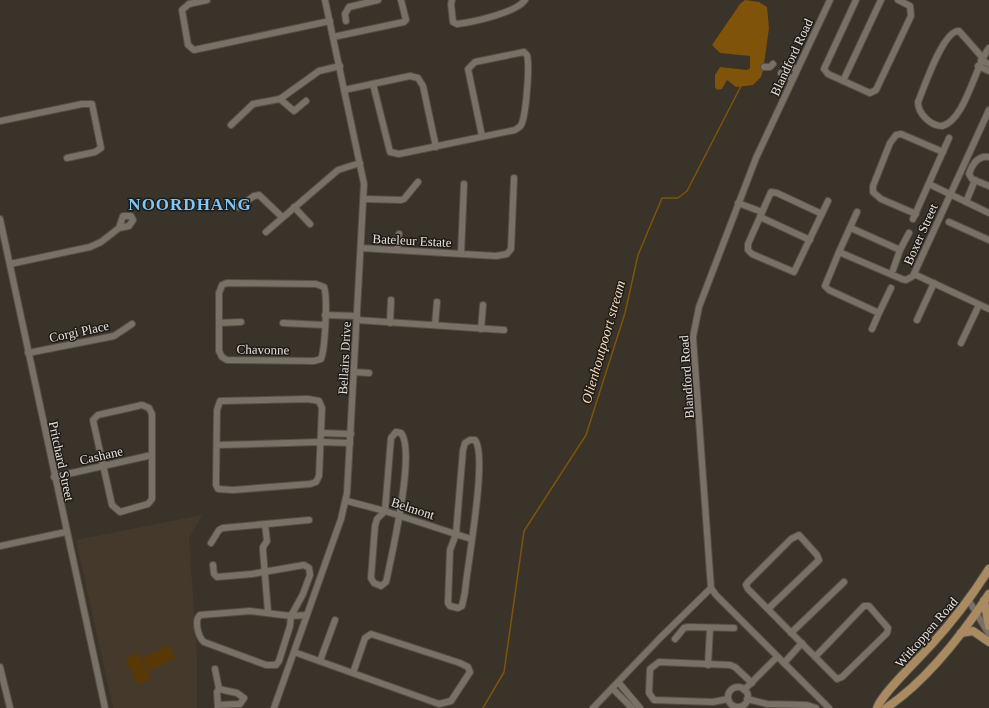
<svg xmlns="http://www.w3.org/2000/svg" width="989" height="708" viewBox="0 0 989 708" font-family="'Times New Roman',serif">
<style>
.built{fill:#45392b}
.green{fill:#583805}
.water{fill:#7f5309}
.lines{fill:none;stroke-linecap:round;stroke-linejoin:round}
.stream{stroke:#7f5309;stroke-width:1.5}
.minor-casing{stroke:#544f47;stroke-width:8}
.major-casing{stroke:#544f47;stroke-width:10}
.minor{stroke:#797066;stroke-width:6}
.major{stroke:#aa8a61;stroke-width:8}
.labels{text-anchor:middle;stroke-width:3;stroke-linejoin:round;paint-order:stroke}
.street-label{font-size:13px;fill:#e7e2dd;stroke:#1f1b17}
.water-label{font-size:14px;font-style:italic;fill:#fadfbf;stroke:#1f1b17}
.district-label{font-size:17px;font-weight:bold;letter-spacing:1px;fill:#7fc7f8;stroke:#1f1b17}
</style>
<rect width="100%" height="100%" fill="#3a332a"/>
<path class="built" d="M202,515L189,538L197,657V708H113L76,540Z"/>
<g class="green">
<path d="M169,645L175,658L149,671L142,658Z"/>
<path d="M138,653L151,679L138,685L125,659Z"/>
</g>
<path class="water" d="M745,0L759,2L767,7L769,28L763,71L761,77L753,85L736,87L727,80L722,89L717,90L715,87V75L720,67L747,70L750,68V56L720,53L712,45L740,4Z"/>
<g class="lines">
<path class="stream" d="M483,708L504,672L524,531L586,435L625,313L638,255L662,198H678L687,191L741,86"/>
<g class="minor-casing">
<g id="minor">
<path d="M207,0L189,4L182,10L188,45L194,50L330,21"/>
<path d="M452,0L451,4L453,22L457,24C473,22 516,13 525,0"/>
<path d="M856,0L824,69L828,74L870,93L876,90L911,16L910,6L898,0"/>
<path d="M346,21L345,14L349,7L378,0"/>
<path d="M333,37L404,22L406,20L401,0"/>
<path d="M982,57L959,31C943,30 924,88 918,102C918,114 931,126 942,126C965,121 975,66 989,48"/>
<path d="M981,60L989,64"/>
<path d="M785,66L797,69"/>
<path d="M978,66L989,71"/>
<path d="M764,67H770L773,64"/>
<path d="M781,73L793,79"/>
<path d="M843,81L881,0"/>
<path d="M373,84L390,152L399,154L515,130C518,128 521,127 522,123C526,112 530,66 527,55L524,52L475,62L468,69L482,136"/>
<path d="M344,90L410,76L418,78L423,86L436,147"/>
<path d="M280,99L294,111L306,101"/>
<path d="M0,121L82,104H92L101,148L95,152L67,158"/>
<path d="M231,125L253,104L280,99L319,71L340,66"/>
<path d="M989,157C978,155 972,165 969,174L972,179L989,186"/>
<path d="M929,184L989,213"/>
<path d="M364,199L401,200L404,199L418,182"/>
<path d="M966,202L975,180"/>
<path d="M738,203L762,212"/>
<path d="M238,207L254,196L259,195L282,217"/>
<path d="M294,207L310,224"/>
<path d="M857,212L839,252L902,279L906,280L913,276L989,110"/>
<path d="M822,214L777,193L771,192L748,244V250L752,254L794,272L828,201"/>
<path d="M916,214L881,199L873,192V186L890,143L896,135L901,134L943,152"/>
<path d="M760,217L810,240"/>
<path d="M0,219L105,708"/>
<path d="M913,219L949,138"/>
<path d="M949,222L989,240"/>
<path d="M851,228L900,250L909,233"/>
<path d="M266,232L338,170L360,163"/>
<path d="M361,248L496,256L507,254L511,249L514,178"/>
<path d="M397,250L399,234"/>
<path d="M839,252L825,286L829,290L879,313L872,329"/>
<path d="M461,253L464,184"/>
<path d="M10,264L90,247L101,242L119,228L129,226L133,220L131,216H123L119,228"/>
<path d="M893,270L900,250"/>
<path d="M914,274L989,309"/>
<path d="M227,283L316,284L324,287C328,297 325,349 321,359L314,361L227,360L222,357L219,351V293L222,285Z"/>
<path d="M879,313L891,288"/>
<path d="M325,315L357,316"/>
<path d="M357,320L504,330"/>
<path d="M917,320L934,283"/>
<path d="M219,323L241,322"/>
<path d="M283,323L324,325"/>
<path d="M390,323L391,300"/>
<path d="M435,325L437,302"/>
<path d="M481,329L483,305"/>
<path d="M961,343L979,305"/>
<path d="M28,353L114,336L132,324"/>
<path d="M354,372L369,373"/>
<path d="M308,399L319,401L322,408L319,476L316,482L310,484L233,490L218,489L216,485L217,410L220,401Z"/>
<path d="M142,405L149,408L152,414V499L148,504L120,512L112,505L93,420L98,415Z"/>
<path d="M396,432L401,433C416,451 392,553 387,578L386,582L381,586L374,583L371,578L375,526L377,519L385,511L391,438Z"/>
<path d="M321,433L351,434"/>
<path d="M470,440H475C488,456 467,566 465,592L462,606L458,608L450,606L448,603L450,550L456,534L463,450L465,443Z"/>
<path d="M218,445L320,442L350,443"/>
<path d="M54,477L152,455"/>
<path d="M347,501L385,511L471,539"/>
<path d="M265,524L267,541L263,547V551L268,612"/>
<path d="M211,543L219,530L223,528L309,520"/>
<path d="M0,546L66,532"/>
<path d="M213,565L214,574L217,577L252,574L304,565L309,568L310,575L303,594L291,616L290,626L279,661L276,665H266L204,642C198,637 194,620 200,615L250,611L291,616L306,615"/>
<path d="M969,601L989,634"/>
<path d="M768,609L819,560L817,555L799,535L791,539L748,582L746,585L748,589L836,678L837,679L842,677L887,633L888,628L869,606H864L815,657"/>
<path d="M791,633L844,582"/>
<path d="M675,639L684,628L688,627L734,628"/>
<path d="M294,652L439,704L451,701L470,672L468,667L460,663L371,634L365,638L353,673"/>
<path d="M320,661L335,620"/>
<path d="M784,663L802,643"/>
<path d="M708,665L710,628"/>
<path d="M0,667L10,708"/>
<path d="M215,669L219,689"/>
<path d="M619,683L640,708"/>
<circle cx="738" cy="697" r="10"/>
<path d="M613,689L632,708"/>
<path d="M744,690L777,657"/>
<path d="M728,699L713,702L654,700L649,693L650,669L659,662L730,665L735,667L752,683"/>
<path d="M747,699L767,704L807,705L816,708"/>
<path d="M218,705L240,704L244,698L237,693L219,689L217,692L218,708"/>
<path d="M274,708L341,519L347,493L364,184L325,0"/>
<path d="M593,708L660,638L711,588"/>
<path d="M829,708L716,595L711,588L693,337L699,307L756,158L830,0"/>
</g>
</g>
<g class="major-casing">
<g id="major">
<path d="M984,601L989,626"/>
<path d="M961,633L973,631L989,642"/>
<path d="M877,708C882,693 919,659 931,645C953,621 972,596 989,569"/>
<path d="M886,708C928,680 962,635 989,594"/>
</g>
</g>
<use href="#minor" class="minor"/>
<use href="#major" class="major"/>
</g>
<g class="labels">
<g class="street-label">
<text transform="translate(791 57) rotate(-65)" y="5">Blandford Road</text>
<text transform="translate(920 234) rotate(-66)" y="5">Boxer Street</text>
<text transform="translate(412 240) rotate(3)" y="5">Bateleur Estate</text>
<text transform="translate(79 331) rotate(-12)" y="5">Corgi Place</text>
<text transform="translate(263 349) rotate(1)" y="5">Chavonne</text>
<text transform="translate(344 358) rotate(-87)" y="5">Bellairs Drive</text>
<text transform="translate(686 377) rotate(-94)" y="5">Blandford Road</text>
<text transform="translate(101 455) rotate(-13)" y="5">Cashane</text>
<text transform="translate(62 461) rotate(78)" y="5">Pritchard Street</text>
<text transform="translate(413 508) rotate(18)" y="5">Belmont</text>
<text transform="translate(926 632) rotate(-49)" y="5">Witkoppen Road</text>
</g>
<g class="water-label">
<text transform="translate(603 342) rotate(-74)" y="5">Olienhoutpoort stream</text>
</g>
<g class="district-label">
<text x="190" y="210">NOORDHANG</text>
</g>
</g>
</svg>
